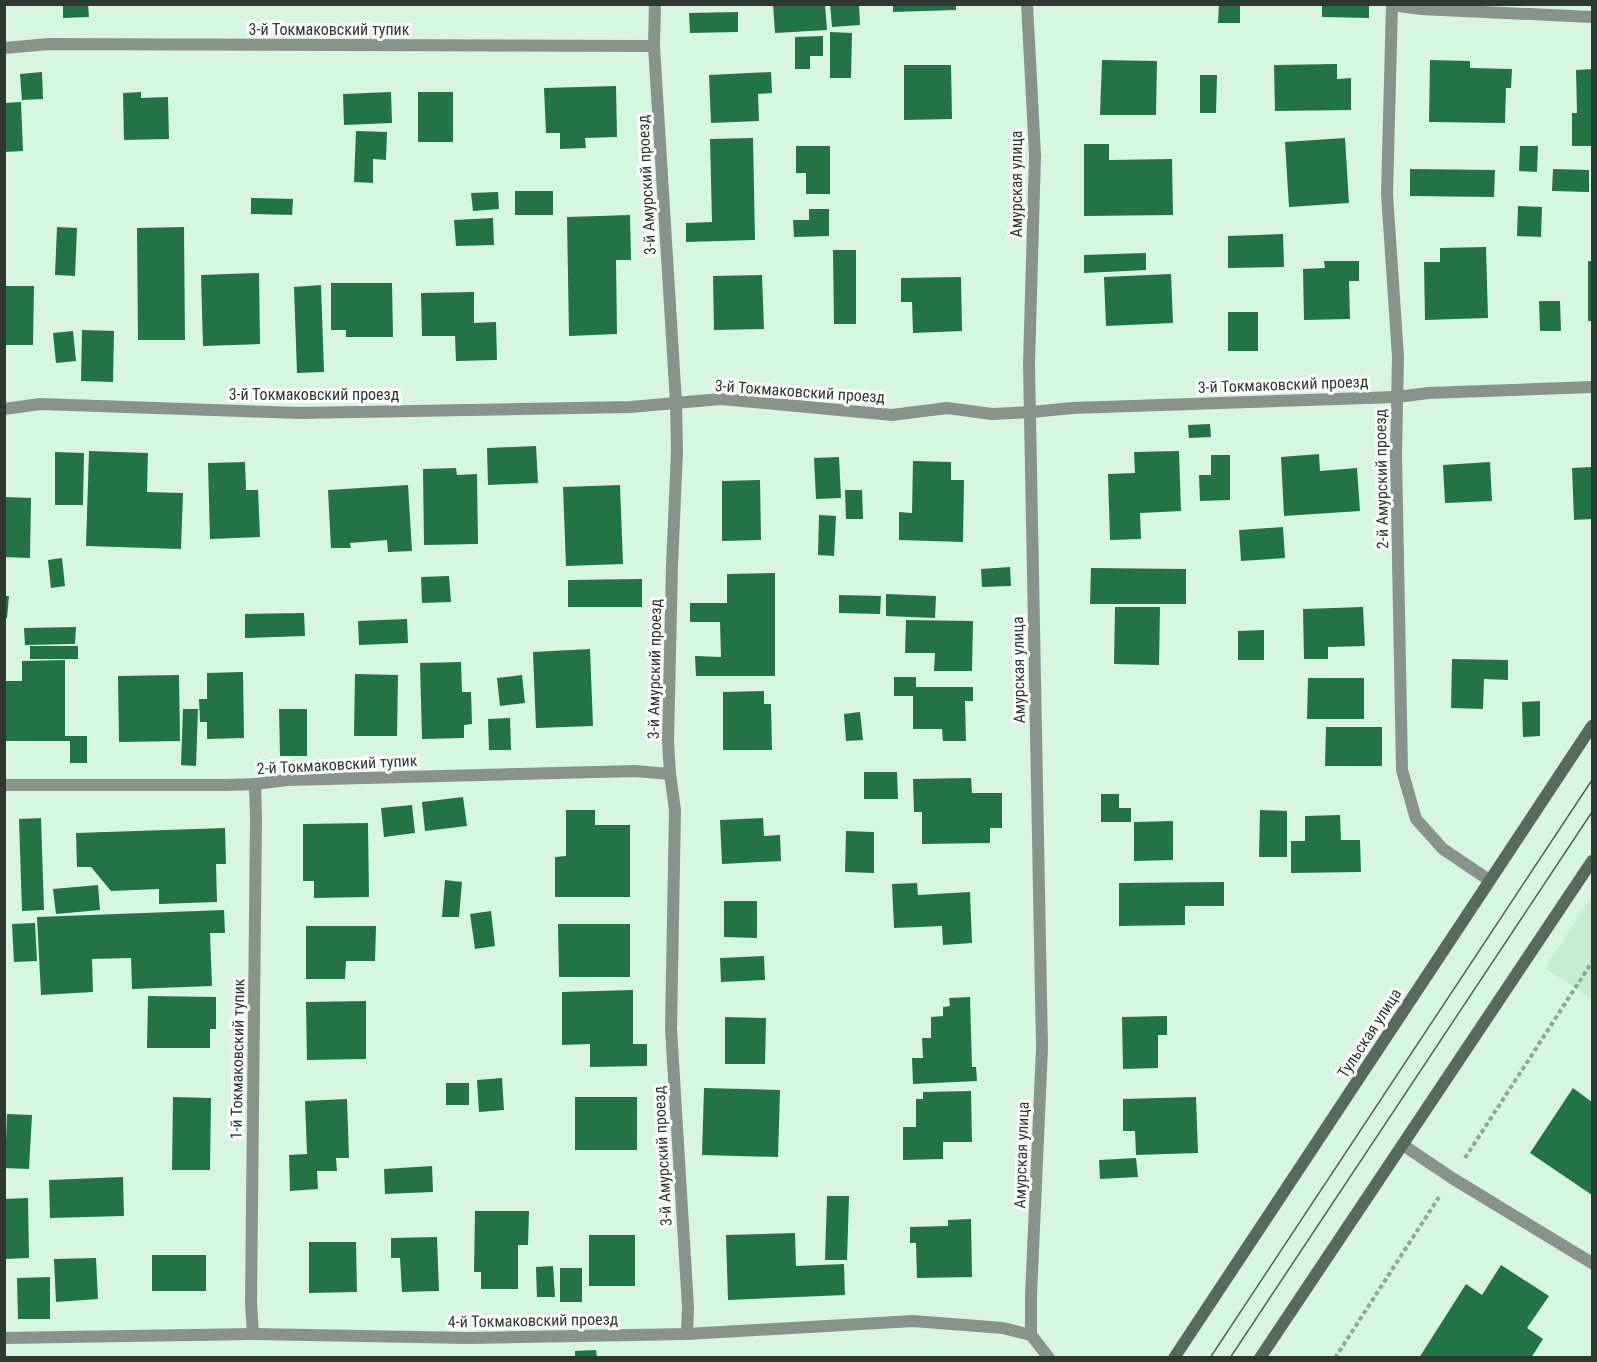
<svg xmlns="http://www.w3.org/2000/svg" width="1597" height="1362" viewBox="0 0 1597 1362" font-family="'Roboto Condensed',sans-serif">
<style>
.built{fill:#c7edd1}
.building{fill:#227444}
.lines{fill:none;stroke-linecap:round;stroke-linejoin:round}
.path{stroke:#91a897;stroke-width:4;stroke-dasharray:4.5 3;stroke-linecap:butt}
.street{stroke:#88948b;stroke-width:12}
.secondary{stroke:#586a5d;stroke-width:12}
.tram{stroke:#526357;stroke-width:1.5}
.labels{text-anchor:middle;stroke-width:6;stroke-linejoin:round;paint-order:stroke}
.street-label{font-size:16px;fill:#2c3830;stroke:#fff}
</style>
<rect width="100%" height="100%" fill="#d7f6df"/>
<path class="built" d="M1592,896V999L1545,968Z"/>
<g class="building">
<path d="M63,4H88L89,17L63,18Z"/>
<path d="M773,4H825L827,30L775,33Z"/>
<path d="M830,4H859L860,25L832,27Z"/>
<path d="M893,4H956V10L893,12Z"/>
<path d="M1219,4H1240V23H1218Z"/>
<path d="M1322,4H1369V18L1322,17Z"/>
<path d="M738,12V32L690,33L689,13Z"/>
<path d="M830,32L852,33L851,78H830Z"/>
<path d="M823,36V56H810V69H795V37Z"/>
<path d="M1102,60L1157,61L1156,115H1100Z"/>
<path d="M1430,60L1470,61V68L1512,69L1511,88H1506L1505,123L1429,122Z"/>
<path d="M1337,64V79L1351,78V110L1275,111L1274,65Z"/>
<path d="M904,65H951L952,119L904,120Z"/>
<path d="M1592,69V146H1572V113H1577L1576,70Z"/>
<path d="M42,72L43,99L22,100L20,74Z"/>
<path d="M771,72L772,93L758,94L759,121L711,123L709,75Z"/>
<path d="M1200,75H1217L1216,113H1200Z"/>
<path d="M616,86L617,137L585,138L586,148L560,149V133H546L544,88Z"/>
<path d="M141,92V98L168,97L169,139L124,140L123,93Z"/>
<path d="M391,92L392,123L344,125L343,94Z"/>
<rect x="418" y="92" width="35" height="50"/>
<path d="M21,102L23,151L4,152V103Z"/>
<path d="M356,131L387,132L386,160L373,159V183L354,182Z"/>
<path d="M753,138L755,240L686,242V223L712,222L710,139Z"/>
<path d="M1345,138L1349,203L1289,207L1285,142Z"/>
<path d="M1084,144H1109V160L1172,159L1173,215L1084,216Z"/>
<path d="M796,146H830V194H806V173H796Z"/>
<path d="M1520,146H1538L1537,172L1519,171Z"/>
<path d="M1410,169L1495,170L1494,197L1410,196Z"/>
<path d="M1553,169L1589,170V192L1552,191Z"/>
<rect x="515" y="191" width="38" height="24"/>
<path d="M498,192L499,209L473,211L471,193Z"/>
<path d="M251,198L293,199L292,215L251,214Z"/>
<path d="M1518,206L1542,207L1541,237L1517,236Z"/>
<path d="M809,209H829V236L794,237L793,220H809Z"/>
<path d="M630,215L631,260H616L617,334L569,336L567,217Z"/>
<path d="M493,218L494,245L456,246L454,220Z"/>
<path d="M57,227L77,228L75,276L55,275Z"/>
<path d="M184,227L185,340H138L137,228Z"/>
<path d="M1283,234L1284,267L1228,268V236Z"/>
<path d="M1486,247L1488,318L1425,320L1424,262H1440V248Z"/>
<path d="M833,250H856V324H834Z"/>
<path d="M1146,253V270L1084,273V255Z"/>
<path d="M1324,261H1359V281H1349L1350,319L1304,320L1303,269L1325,268Z"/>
<rect x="1588" y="261" width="4" height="60"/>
<path d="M259,273L260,344L203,346L201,275Z"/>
<path d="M1171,274L1173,323L1106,326L1104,277Z"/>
<path d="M762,275L764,329L714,330L713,276Z"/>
<path d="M961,277L962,331L913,333L912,302H901V278Z"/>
<path d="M331,283H392L393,337H346V330H331Z"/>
<path d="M321,285L324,372L297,373L294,287Z"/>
<path d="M4,286H34L33,345H4Z"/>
<path d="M474,292V323L496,322L497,360L456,361L455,336H422L421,293Z"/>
<path d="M1539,301H1560L1561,331H1540Z"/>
<rect x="1228" y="312" width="30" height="39"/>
<path d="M82,330L114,331L113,382L81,381Z"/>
<path d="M73,331L76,361L56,363L53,333Z"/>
<path d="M1210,424L1211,437L1189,438L1188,425Z"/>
<path d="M536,446L538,483L488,485L487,448Z"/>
<path d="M89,451L148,453L147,492L183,493L181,549L86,546Z"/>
<path d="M1179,451L1181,511L1140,513L1141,539L1110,540L1108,474L1135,473L1134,452Z"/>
<path d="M55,452L84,453L83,505H55Z"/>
<path d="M1319,454L1320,471L1357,468L1360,511L1284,516L1281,457Z"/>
<path d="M1211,455H1230V500L1200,501L1199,475H1211Z"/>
<path d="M839,457L841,498L816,499L814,458Z"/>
<path d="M913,461L951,462V480H964L963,542L899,540V512L912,513Z"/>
<path d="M245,462L246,490H258L260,537L210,539L208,463Z"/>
<path d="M1490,462L1492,501L1445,503L1443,465Z"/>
<path d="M1592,467V519L1574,520L1572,468Z"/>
<path d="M456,468L457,475L477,474L478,544L424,545L423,469Z"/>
<path d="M760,480L761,540L722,541V481Z"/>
<path d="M408,485L412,551L388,552L387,540L350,543L351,548H331L328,490Z"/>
<path d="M620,485L623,564L566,566L563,487Z"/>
<path d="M845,490H862L863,519H846Z"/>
<path d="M4,497L31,498L30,558L4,557Z"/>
<path d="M819,515L836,516L834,556L818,555Z"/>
<path d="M1283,527L1285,558L1241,561L1239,530Z"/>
<path d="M62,558L65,586L51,588L48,560Z"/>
<path d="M1010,567L1011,586L982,587L981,569Z"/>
<path d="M1091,568L1186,569V604H1090Z"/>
<path d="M775,573V676H696L695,656L721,657L720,622H690V603H727V574Z"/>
<path d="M449,576L451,602L422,603L421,577Z"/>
<path d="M642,579V607H568V580Z"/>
<path d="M886,594L936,596L935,618L886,616Z"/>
<path d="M839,595L881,596L880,614L839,613Z"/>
<path d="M5,596H9L7,618H5Z"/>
<path d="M1115,607H1160L1159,665L1114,664Z"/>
<path d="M1363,607L1365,646L1328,647V659H1304L1303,609Z"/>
<path d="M304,613L305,636L245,638V614Z"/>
<path d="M407,619L408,643L359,645L358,621Z"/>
<path d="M906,620L973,621L972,671H934L935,653H905Z"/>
<path d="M76,627L75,644L25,645L24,628Z"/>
<path d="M1264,630V660H1238V631Z"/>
<rect x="30" y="646" width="48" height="13"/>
<path d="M590,649L593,726L536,728L533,652Z"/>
<path d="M1452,659L1508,660V680L1484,679L1483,709L1451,708Z"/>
<path d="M65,660V736H87V763H70V741H4V681H22V661Z"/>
<path d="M461,662L462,692H471L472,724L464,725V738L422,739L420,663Z"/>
<path d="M243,672L244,738L207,739V722H200L199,699H207V673Z"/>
<path d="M355,674L398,675L397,736H354Z"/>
<path d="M179,675L180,741L119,742L118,676Z"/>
<path d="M522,675L525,703L500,706L497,678Z"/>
<path d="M894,677H916V687H973V701H965L966,741H943L942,729H913V696H894Z"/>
<path d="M1308,678H1364V719H1307Z"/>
<path d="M764,691V704H771L772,750H723V692Z"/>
<path d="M1540,701V736L1523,737L1522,702Z"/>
<path d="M183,709H198L196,766L181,765Z"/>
<path d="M279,709H307V756H280Z"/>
<path d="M860,712L863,740L846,741L844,714Z"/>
<path d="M510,718L511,750H489L488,719Z"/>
<path d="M1326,727H1382V766H1325Z"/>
<path d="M864,772H897L898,799H864Z"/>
<path d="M971,778L972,793H1002V828H990V843L922,844V812H914L913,779Z"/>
<path d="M1101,794H1119V808H1131V822H1101Z"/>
<path d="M463,797L467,826L425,831L422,802Z"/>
<path d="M412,805L415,833L384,837L381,808Z"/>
<path d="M566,810H595V825H630V897H555V857L566,856Z"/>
<path d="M1260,810L1287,811V857H1259Z"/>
<path d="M1340,815L1341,840H1360L1361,872L1291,873V841H1305V816Z"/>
<path d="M41,818L44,910L22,911L19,819Z"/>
<path d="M763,818L764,836L780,835L781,861L722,864L720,820Z"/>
<path d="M1173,821V860L1134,861V822Z"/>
<path d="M368,823L369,897L314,898V881H303V824Z"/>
<path d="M225,828L226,864H216L217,902L159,904V889L111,891L91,867H77L76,833Z"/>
<path d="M846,831L874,832V873L845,872Z"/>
<path d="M445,880L462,882L459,917H442Z"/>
<path d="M1224,882V906H1185V925L1119,926V883Z"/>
<path d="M917,883L918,895L970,892L972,943L943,945L942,926L894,928L892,884Z"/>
<path d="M98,885L100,910L56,914L53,889Z"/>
<path d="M724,901H757V938L724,937Z"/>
<path d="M224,910L225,933H210L212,986L132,989L131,958L92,959L93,992L41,995L37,917Z"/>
<path d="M491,911L495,946L475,949L470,914Z"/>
<path d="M35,923L37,961L14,962L12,924Z"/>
<path d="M558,924H630V977H559Z"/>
<path d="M306,926H376L375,961H346L345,979H306Z"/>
<path d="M764,956L765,980L721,982L720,958Z"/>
<path d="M633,990V1044H647V1066L590,1067V1044L562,1045V992Z"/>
<path d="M148,996L216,997V1029H210V1048H147Z"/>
<path d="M970,997L972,1067H976L977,1081L913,1084L912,1058H923L922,1038H931V1017L943,1016V1007L950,1006L949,998Z"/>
<path d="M366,1001V1059L307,1060L306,1002Z"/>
<path d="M1167,1016V1035H1158V1068L1123,1069L1122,1017Z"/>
<path d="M725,1017L766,1018L765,1064H725Z"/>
<path d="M502,1078L504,1110L479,1112L477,1080Z"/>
<rect x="446" y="1083" width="23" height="22"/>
<path d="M704,1088L780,1090L778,1157L702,1155Z"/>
<path d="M1573,1088L1592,1102V1195L1530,1153Z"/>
<path d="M971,1091L972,1142H943V1159L903,1160V1127H916V1099H923V1092Z"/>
<path d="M173,1097L211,1098L210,1170H172Z"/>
<rect x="575" y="1097" width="62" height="53"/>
<path d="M1196,1097L1198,1153L1136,1155L1135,1131H1123V1099Z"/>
<path d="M347,1099L349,1158H336L337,1171H317L318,1189L290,1191L289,1155L307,1154L305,1101Z"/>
<path d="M7,1114L32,1115L29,1169L4,1168V1140H6Z"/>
<path d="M1136,1158L1138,1177L1100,1179L1099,1160Z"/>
<path d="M432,1166L433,1192L385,1194L384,1169Z"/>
<path d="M123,1177L124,1216L50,1218L49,1180Z"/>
<path d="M827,1196H849L847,1260H825Z"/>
<path d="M28,1198L29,1258L4,1259V1199Z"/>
<path d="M475,1211H529L528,1245H518V1289H481V1272H474Z"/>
<path d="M971,1219L972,1277L917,1278L916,1243H910V1227L948,1226V1220Z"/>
<path d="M795,1233L796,1266L844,1264L845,1295L728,1300L726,1235Z"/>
<rect x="589" y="1235" width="46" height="51"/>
<path d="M437,1237L439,1291L402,1292L400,1258H391V1238Z"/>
<path d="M309,1242H356L357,1292L309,1293Z"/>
<rect x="152" y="1255" width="54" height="36"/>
<path d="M96,1258L98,1299L56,1302L54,1259Z"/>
<path d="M1501,1265L1549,1296L1527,1328L1543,1339L1531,1358H1419L1466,1284L1482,1295Z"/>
<path d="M553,1266L555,1297H537L536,1267Z"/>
<rect x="560" y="1268" width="22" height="34"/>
<path d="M50,1277V1319H18L17,1278Z"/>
<path d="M596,1350L597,1358H575V1351Z"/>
</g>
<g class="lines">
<g class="path">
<path d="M1465,1158L1592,962"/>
<path d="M1335,1358L1439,1197"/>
</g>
<g class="street">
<path d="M655,4L654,46L676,403L677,451L672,566L668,741L670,774L675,810L671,1029L688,1307L687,1334"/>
<path d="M1027,4L1035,155L1029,364L1042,1048L1031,1296V1335"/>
<path d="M1392,4L1387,194L1398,357L1396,454L1402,770L1416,819L1443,849L1489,880"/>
<path d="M1392,5L1421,9L1592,17"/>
<path d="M4,48L49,44L654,46"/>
<path d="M4,409L40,404L300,413L630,407L721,399L892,415L947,408L992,414L1031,412L1073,408L1396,397L1429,393L1592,387"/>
<path d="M4,785H227L255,784L287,780L635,771L670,774"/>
<path d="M1403,1145L1452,1178L1592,1263"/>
<path d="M253,1334L251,1303L256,818L255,784"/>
<path d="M4,1338L253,1334L469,1338L687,1334L913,1321L1003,1328L1031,1335L1049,1358"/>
</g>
<g class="secondary">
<path d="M1174,1358L1592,726"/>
<path d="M1260,1358L1592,861"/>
</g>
<g class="tram">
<path d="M1210,1358L1592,780"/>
<path d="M1230,1358L1592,812"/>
</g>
</g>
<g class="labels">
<g class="street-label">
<text x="329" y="35">3-й Токмаковский тупик</text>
<text transform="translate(1016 184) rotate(-90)" y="6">Амурская улица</text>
<text transform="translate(646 185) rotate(-93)" y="6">3-й Амурский проезд</text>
<text transform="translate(1283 384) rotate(-2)" y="6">3-й Токмаковский проезд</text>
<text transform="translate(800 391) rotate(4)" y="6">3-й Токмаковский проезд</text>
<text x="314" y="400">3-й Токмаковский проезд</text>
<text transform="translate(1381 479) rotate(-91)" y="6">2-й Амурский проезд</text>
<text transform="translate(654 669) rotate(-89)" y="6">3-й Амурский проезд</text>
<text transform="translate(1018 670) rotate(-91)" y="6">Амурская улица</text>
<text transform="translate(337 764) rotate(-3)" y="6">2-й Токмаковский тупик</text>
<text transform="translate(1369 1033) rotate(-57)" y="6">Тульская улица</text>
<text transform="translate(237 1059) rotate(-89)" y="6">1-й Токмаковский тупик</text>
<text transform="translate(1021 1155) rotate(-88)" y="6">Амурская улица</text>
<text transform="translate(662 1156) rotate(-93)" y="6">3-й Амурский проезд</text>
<text transform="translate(533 1320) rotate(-1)" y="6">4-й Токмаковский проезд</text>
</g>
</g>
<rect width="1597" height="1362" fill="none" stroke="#2c3830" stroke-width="12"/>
</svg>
